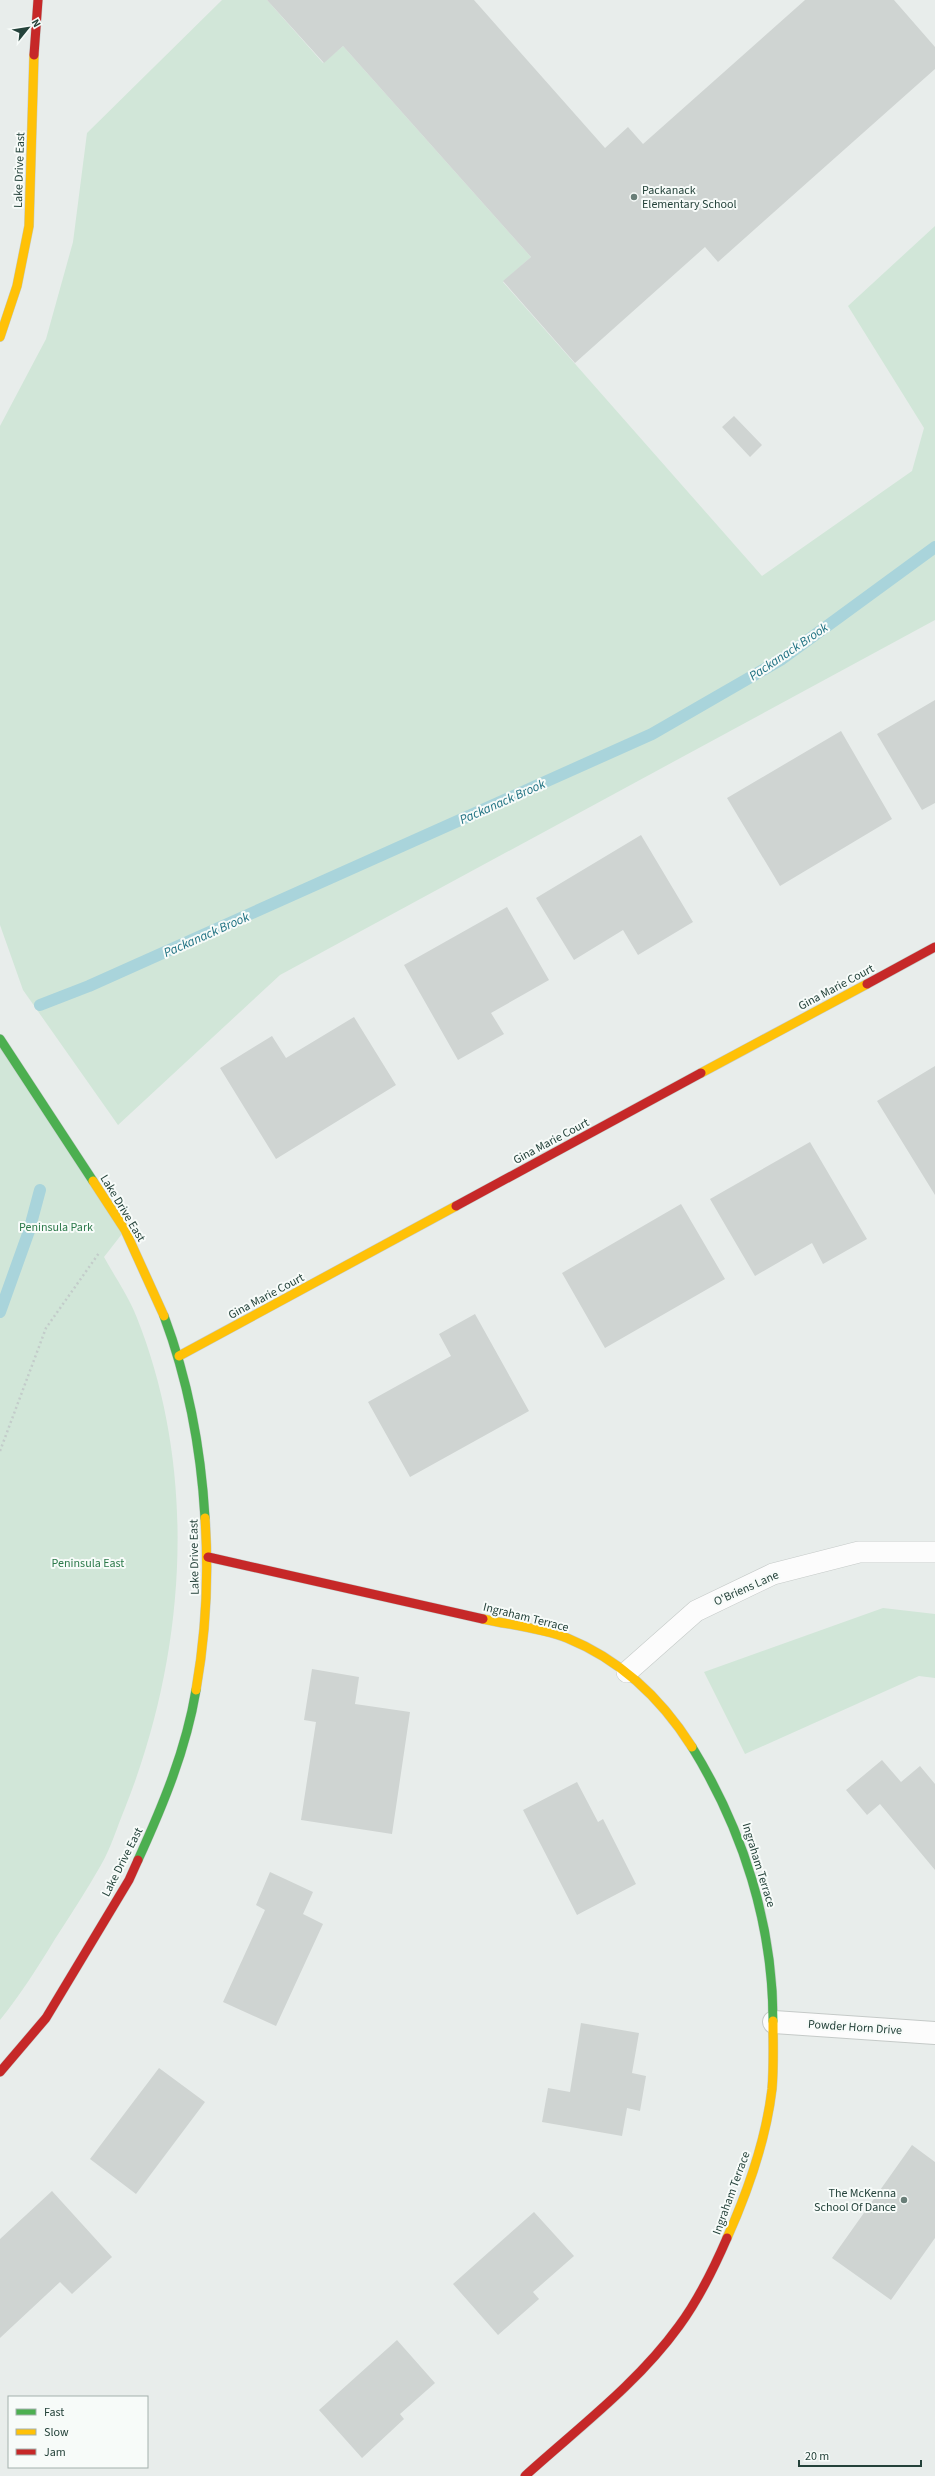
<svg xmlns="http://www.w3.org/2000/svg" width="935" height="2476" font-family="'Source Sans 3',sans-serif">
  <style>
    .green { fill: #d1e6d8 }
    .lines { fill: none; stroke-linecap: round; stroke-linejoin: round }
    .stream { stroke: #a9d4db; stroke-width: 12 }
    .building { fill: #cfd4d2 }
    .lane-casing { stroke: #c5cac8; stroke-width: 22 }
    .street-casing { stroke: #c5cac8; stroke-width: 24 }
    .fast-casing { stroke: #c3cbc8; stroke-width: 10 }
    .slow-casing { stroke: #c3cbc8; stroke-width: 10 }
    .jam-casing { stroke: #c3cbc8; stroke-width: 10 }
    .path { stroke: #c3ccca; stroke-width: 2.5; stroke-dasharray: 2 3; stroke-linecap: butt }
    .lane { stroke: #fcfcfc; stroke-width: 21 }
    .street { stroke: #fcfcfc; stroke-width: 22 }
    .fast { stroke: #4caf50; stroke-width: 9 }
    .slow { stroke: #ffc107; stroke-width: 9 }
    .jam { stroke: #c62828; stroke-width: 9 }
    .poi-dot { fill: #697e78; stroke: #f7fbf9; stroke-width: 1.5 }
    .labels { text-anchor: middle; stroke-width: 4; stroke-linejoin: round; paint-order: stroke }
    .street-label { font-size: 12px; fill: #24423a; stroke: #f7fbf9 }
    .poi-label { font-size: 12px; fill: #24423a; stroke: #f7fbf9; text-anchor: start }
    .park-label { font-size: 12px; fill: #2d7a4b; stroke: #f7fbf9 }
    .water-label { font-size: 13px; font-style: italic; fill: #1c6f80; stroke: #f7fbf9 }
  </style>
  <rect width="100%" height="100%" fill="#e8edeb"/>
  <path class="green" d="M 222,0 L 267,0 L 323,63 L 343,46 L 531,257 L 503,282 L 762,576 L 912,471 L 924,428 L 848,306 L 935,226 L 935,620 L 280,975 L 118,1125 L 23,990 L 0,925 L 0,426 L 46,339 L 73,242 L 87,133 Z
    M 0,1036 L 125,1230 L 104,1257 C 115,1277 129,1297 137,1318 C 199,1474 186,1655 125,1808 C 117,1827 111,1848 101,1865 C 87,1890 71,1914 55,1939 C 38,1967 21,1994 0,2020 Z
    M 883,1608 L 935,1614 L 935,1678 L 919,1676 L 745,1754 L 704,1672 Z"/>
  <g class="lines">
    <path class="stream" d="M 40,1005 L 89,986 L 652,734 L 782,659 L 935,547
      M 0,1312 L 29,1231 L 40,1190"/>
  </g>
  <path class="building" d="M 267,0 L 474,0 L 605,148 L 628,127 L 643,144 L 805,0 L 894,0 L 935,47 L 935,69 L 718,262 L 705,247 L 575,363 L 503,281 L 531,257 L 343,46 L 324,63 Z
    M 734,416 L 762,445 L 750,457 L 722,427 Z
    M 935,700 L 935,803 L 922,810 L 877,734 Z
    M 841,731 L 892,819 L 780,886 L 727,798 Z
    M 641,835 L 693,922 L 638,955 L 623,930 L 574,960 L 536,898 Z
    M 507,907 L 549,980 L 491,1013 L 504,1034 L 458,1060 L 404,965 Z
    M 354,1017 L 396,1085 L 276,1159 L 220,1068 L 272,1036 L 286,1058 Z
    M 935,1066 L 935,1195 L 877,1101 Z
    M 810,1142 L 867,1239 L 823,1264 L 812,1243 L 755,1276 L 710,1199 Z
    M 681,1204 L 725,1279 L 605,1348 L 562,1273 Z
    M 475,1314 L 529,1411 L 410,1477 L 368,1402 L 451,1356 L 439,1334 Z
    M 312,1669 L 359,1677 L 355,1704 L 410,1712 L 392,1834 L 301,1820 L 316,1722 L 304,1720 Z
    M 882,1760 L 901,1782 L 920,1766 L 935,1784 L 935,1870 L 880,1804 L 867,1815 L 846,1790 Z
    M 577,1782 L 598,1822 L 603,1819 L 636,1884 L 577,1915 L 523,1810 Z
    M 270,1872 L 313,1892 L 303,1914 L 323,1924 L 276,2026 L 223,2002 L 265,1910 L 256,1905 Z
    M 581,2023 L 639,2033 L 632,2073 L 646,2076 L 640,2111 L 627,2108 L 622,2136 L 542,2122 L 548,2088 L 570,2092 Z
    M 159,2068 L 205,2102 L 136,2194 L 90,2159 Z
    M 912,2145 L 935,2162 L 935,2238 L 891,2300 L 832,2258 Z
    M 52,2191 L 112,2257 L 72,2294 L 60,2282 L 0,2338 L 0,2239 Z
    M 534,2212 L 574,2256 L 533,2292 L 539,2299 L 498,2335 L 453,2284 Z
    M 397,2340 L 435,2383 L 400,2414 L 404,2419 L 362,2458 L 319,2410 Z"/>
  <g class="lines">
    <defs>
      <path id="lane" d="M 627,1672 L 696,1611 L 773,1574 L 859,1552 L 935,1552"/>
      <path id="street" d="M 774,2022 L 935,2033"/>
      <path id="fast" d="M 0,1039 L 93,1181
        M 164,1316 C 188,1380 201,1449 205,1518
        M 692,1747 C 743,1830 773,1924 773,2021
        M 138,1860 C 163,1805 186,1750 196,1690"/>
      <path id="slow" d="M 0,337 L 17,286 L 29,226 L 34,55
        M 701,1073 L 867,984
        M 93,1181 L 125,1230 L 164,1316
        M 179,1356 L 456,1206
        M 483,1619 C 510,1625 541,1628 567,1638 C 621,1660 661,1698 692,1747
        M 196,1690 C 206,1633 209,1576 205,1518
        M 727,2238 C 748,2191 766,2140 772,2089 C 774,2066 773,2044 773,2021"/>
      <path id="jam" d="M 34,55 L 38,0
        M 867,984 L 935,947
        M 456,1206 L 701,1073
        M 208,1557 L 483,1619
        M 0,2072 L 46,2018 L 129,1880 L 138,1860
        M 525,2476 C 578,2428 637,2384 679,2326 C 699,2299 714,2268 727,2238"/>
    </defs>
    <use href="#lane" class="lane-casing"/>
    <use href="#street" class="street-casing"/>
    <use href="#fast" class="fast-casing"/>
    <use href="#slow" class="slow-casing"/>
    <use href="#jam" class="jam-casing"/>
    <path class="path" d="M 0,1451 L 46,1328 L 99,1253"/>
    <use href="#lane" class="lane"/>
    <use href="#street" class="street"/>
    <use href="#fast" class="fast"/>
    <use href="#slow" class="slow"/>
    <use href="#jam" class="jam"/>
  </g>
  <g class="poi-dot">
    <circle cx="634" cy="197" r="4"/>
    <circle cx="904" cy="2200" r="4"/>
  </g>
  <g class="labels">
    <g class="street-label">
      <text transform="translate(19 170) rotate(-88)" y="4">Lake Drive East</text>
      <text transform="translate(836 987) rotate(-28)" y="4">Gina Marie Court</text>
      <text transform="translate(551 1141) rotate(-28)" y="4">Gina Marie Court</text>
      <text transform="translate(123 1208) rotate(59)" y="4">Lake Drive East</text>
      <text transform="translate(266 1296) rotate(-28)" y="4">Gina Marie Court</text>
      <text transform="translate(194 1557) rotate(-91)" y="4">Lake Drive East</text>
      <text transform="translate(746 1588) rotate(-24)" y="4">O'Briens Lane</text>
      <text transform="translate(526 1617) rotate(14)" y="4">Ingraham Terrace</text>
      <text transform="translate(122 1862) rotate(-63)" y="4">Lake Drive East</text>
      <text transform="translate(759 1865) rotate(73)" y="4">Ingraham Terrace</text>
      <text transform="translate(855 2027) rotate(4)" y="4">Powder Horn Drive</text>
      <text transform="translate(731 2193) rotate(-70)" y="4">Ingraham Terrace</text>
    </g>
    <g class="poi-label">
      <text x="642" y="194">Packanack<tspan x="642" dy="14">Elementary School</tspan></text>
      <text x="896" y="2197" text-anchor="end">The McKenna<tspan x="896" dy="14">School Of Dance</tspan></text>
    </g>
    <g class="park-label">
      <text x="56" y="1231">Peninsula Park</text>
      <text x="88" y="1567">Peninsula East</text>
    </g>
    <g class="water-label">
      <text transform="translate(788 651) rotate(-34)" y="5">Packanack Brook</text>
      <text transform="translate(502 801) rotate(-24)" y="5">Packanack Brook</text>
      <text transform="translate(206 934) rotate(-24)" y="5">Packanack Brook</text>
    </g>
  </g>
  <rect x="8" y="2396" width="140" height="72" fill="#f7fbf9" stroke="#a3b1ad"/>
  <rect x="16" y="2409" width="20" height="6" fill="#4caf50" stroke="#a3b1ad"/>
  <text x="44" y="2416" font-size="12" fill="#24423a">Fast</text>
  <rect x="16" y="2429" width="20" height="6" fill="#ffc107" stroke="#a3b1ad"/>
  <text x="44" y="2436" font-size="12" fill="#24423a">Slow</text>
  <rect x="16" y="2449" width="20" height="6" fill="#c62828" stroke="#a3b1ad"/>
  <text x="44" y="2456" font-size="12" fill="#24423a">Jam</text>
  <g transform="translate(28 28) rotate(60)" stroke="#f7fbf9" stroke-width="3" paint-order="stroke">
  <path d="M0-3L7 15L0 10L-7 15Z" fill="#24423a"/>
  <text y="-6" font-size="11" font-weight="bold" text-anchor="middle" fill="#24423a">N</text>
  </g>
  <path d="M799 2460v6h122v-6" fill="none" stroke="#24423a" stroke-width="2"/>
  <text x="805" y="2460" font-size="12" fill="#24423a" stroke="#f7fbf9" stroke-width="3" paint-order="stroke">20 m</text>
</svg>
